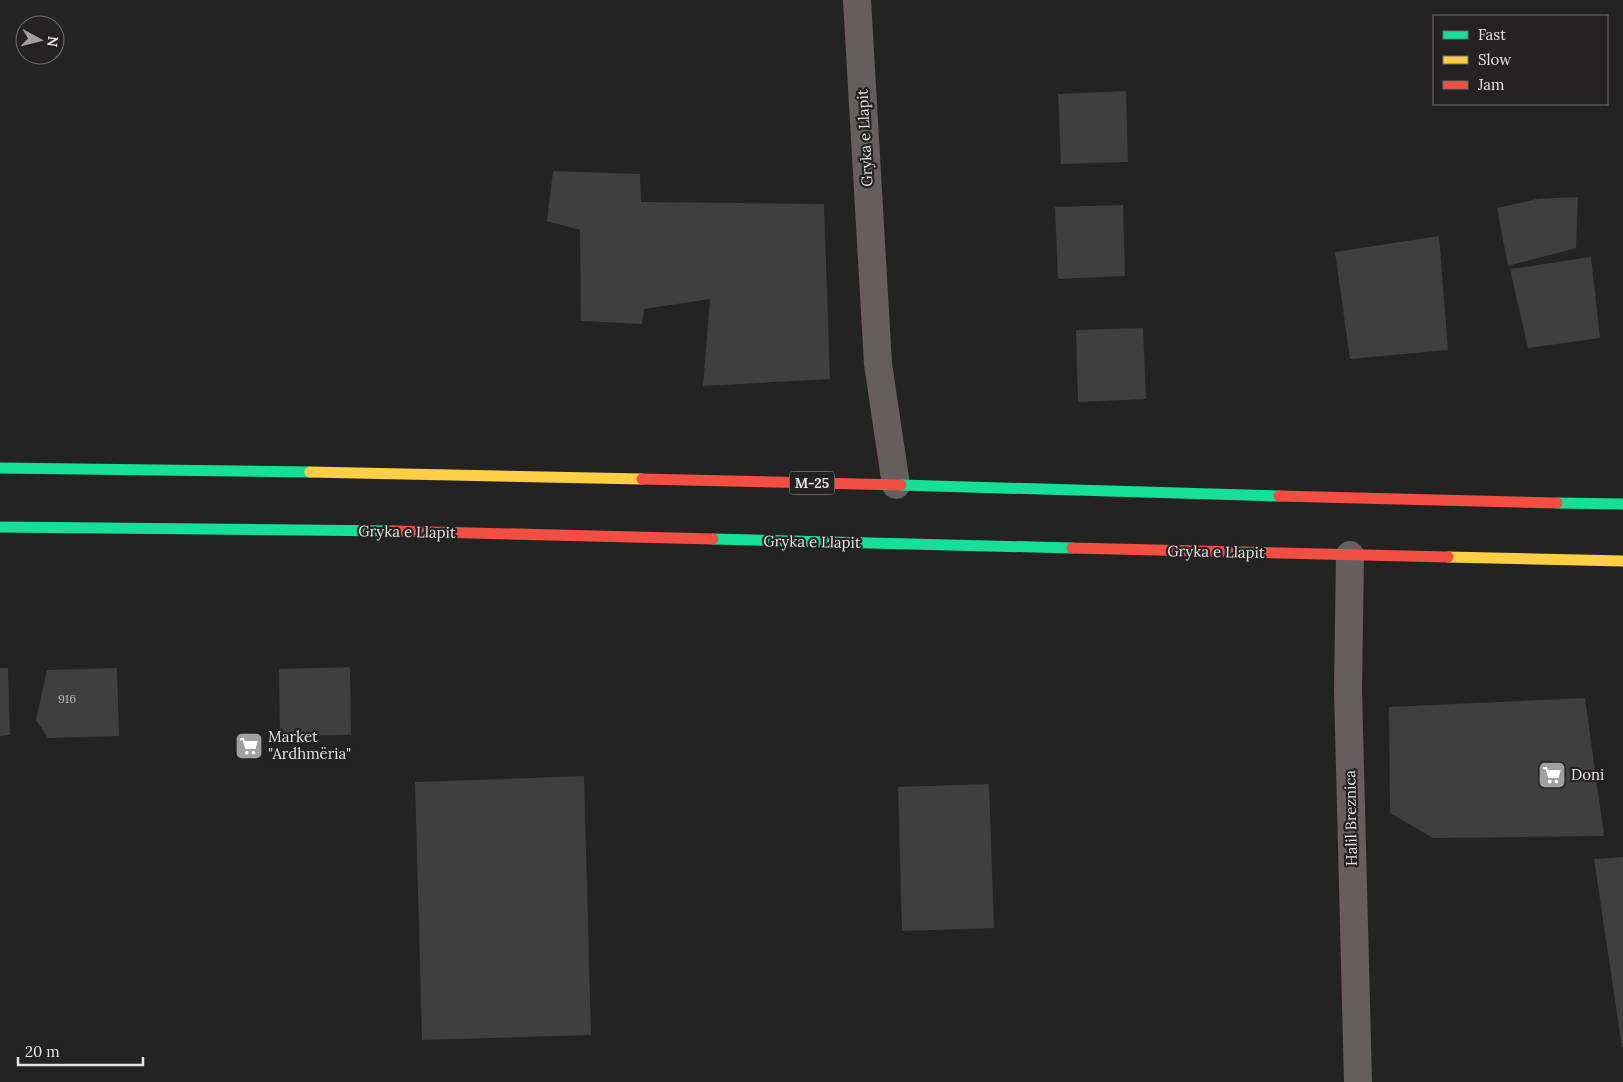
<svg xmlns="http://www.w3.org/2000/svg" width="1623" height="1082" font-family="Lora,serif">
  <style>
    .building { fill: #3f3f3f }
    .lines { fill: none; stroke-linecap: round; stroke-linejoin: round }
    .street { stroke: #645e5e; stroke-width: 28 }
    .fast { stroke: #16e098; stroke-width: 11 }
    .slow { stroke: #ffcf43; stroke-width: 11 }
    .jam { stroke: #f24e42; stroke-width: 11 }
    .labels { text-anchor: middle; stroke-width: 4.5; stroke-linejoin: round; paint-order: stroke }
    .number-label { font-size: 12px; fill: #bcbaba }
    .shield { fill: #242222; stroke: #aba9a9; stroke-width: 1 }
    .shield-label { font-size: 14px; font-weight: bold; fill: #e5e3e3 }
    .street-label { font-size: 15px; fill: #e5e3e3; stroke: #242222 }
    .poi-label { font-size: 15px; fill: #e5e3e3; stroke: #242222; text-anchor: start }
  </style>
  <rect width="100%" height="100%" fill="#232323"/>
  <path class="building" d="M 1126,91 L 1128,162 L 1061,164 L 1058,94 Z
    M 553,171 L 640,174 L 641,202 L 824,204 L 830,379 L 703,386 L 710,299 L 644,309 L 642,324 L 581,321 L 580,230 L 547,221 Z
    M 1578,197 L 1576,248 L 1508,266 L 1497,208 L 1537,199 Z
    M 1123,205 L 1125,276 L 1058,279 L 1055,207 Z
    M 1439,236 L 1448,350 L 1350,359 L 1335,252 Z
    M 1591,257 L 1600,338 L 1528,348 L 1510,269 Z
    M 1143,328 L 1146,399 L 1078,402 L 1076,330 Z
    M 350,667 L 351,735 L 280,736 L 279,669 Z
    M 0,668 L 8,668 L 10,735 L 0,736 Z
    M 117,668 L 119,736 L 48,738 L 36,720 L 47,670 Z
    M 1585,698 L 1604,836 L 1433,838 L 1390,813 L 1389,707 Z
    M 584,776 L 591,1035 L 422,1040 L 415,782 Z
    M 989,784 L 994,928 L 902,931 L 898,787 Z
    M 1623,857 L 1623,1047 L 1622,1047 L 1594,859 Z"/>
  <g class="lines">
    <path class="street" d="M 857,0 L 878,364 L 896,485
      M 1350,555 L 1348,690 L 1358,1082"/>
    <path class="fast" d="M 0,468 L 310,472
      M 901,485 L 1279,496
      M 1557,503 L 1623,504
      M 0,527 L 393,531
      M 713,539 L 1072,548"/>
    <path class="slow" d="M 310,472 L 642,479
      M 1448,557 L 1623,561"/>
    <path class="jam" d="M 642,479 L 901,485
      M 1279,496 L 1557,503
      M 393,531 L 713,539
      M 1072,548 L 1448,557"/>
  </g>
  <defs>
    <symbol id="supermarket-square" viewBox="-11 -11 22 22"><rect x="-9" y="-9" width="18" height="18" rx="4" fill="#a1a0a0" stroke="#242222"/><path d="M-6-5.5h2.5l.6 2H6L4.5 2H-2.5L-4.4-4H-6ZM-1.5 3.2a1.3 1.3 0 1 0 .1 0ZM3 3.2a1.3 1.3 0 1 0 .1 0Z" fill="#fff"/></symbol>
  </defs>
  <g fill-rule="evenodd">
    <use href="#supermarket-square" x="233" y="730" width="32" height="32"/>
    <use href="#supermarket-square" x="1536" y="759" width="32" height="32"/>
  </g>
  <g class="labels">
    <g class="number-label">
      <text x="67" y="703">916</text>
    </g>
    <rect class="shield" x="789.5" y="471.5" width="45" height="23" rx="4"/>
    <g class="shield-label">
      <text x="812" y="488">M-25</text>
    </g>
    <g class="street-label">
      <text transform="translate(865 138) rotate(-93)" y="5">Gryka e Llapit</text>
      <text transform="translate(407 532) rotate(1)" y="5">Gryka e Llapit</text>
      <text transform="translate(812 542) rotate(1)" y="5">Gryka e Llapit</text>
      <text transform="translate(1216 552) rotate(1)" y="5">Gryka e Llapit</text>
      <text transform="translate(1351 818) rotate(-91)" y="5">Halil Breznica</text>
    </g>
    <g class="poi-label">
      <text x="268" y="742">Market<tspan x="268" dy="17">"Ardhmëria"</tspan></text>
      <text x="1571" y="780">Doni</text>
    </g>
  </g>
  <rect x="1433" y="15" width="175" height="90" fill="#242222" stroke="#716f6f"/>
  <rect x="1443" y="31" width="25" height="8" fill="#16e098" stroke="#716f6f"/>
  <text x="1478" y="40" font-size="15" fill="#e5e3e3">Fast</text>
  <rect x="1443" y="56" width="25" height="8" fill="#ffcf43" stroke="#716f6f"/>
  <text x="1478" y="65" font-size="15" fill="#e5e3e3">Slow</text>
  <rect x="1443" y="81" width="25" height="8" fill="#f24e42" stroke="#716f6f"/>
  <text x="1478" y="90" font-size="15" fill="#e5e3e3">Jam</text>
  <g transform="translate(40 40) rotate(97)"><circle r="24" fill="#242222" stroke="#716f6f"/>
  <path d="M0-4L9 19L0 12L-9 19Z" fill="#a1a0a0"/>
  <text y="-8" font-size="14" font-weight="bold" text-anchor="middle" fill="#e5e3e3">N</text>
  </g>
  <path d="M18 1057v8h125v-8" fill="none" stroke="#e5e3e3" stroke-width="2.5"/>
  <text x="25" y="1057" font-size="15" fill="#e5e3e3" stroke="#242222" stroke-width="4" paint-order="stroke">20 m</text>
</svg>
